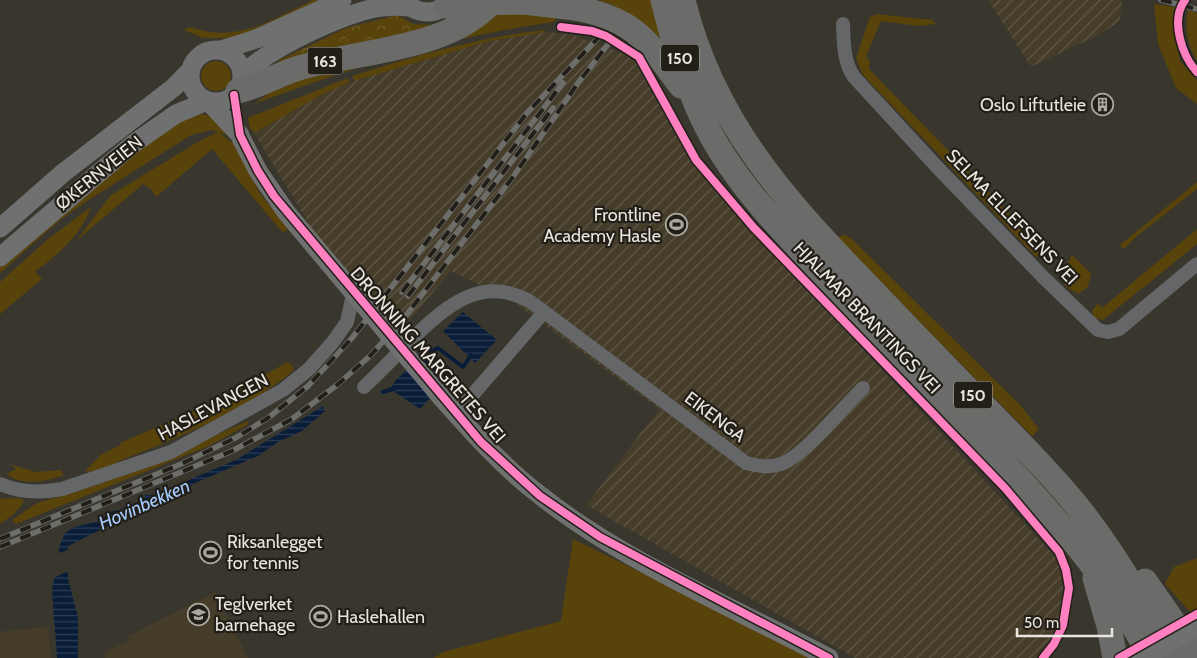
<svg xmlns="http://www.w3.org/2000/svg" width="1197" height="658" font-family="Cabin,sans-serif">
  <style>
    .built { fill: #453c29 }
    .industrial { fill: url(#industrial-furrows) }
    .green { fill: #58430b }
    .forest { fill: url(#forest-crowns) }
    .water { fill: url(#water-rules) }
    .pier { fill: #39362e }
    .lines { fill: none; stroke-linecap: round; stroke-linejoin: round }
    .stream { stroke: #091d39; stroke-width: 4 }
    .street { stroke: #656667; stroke-width: 14 }
    .secondary { stroke: #6f7171; stroke-width: 19 }
    .highway { stroke: #6b6c6a; stroke-width: 25 }
    .rail-casing { stroke: #6d6d6a; stroke-width: 5.5 }
    .rail { stroke: #221f18; stroke-width: 4; stroke-dasharray: 11; stroke-linecap: butt }
    .secondary-bridge { stroke: #6f7171; stroke-width: 19 }
    .highway-bridge { stroke: #6b6c6a; stroke-width: 25 }
    .cycleway-casing { stroke: #221f18; stroke-width: 11 }
    .cycleway { stroke: #ff80c0; stroke-width: 8 }
    .labels { text-anchor: middle; stroke-width: 4.5; stroke-linejoin: round; paint-order: stroke }
    .shield { fill: #221f18; stroke: #aeaaa2; stroke-width: 1 }
    .shield-label { font-size: 16px; font-weight: bold; fill: #eae6dd }
    .poi-label { font-size: 18px; fill: #eae6dd; stroke: #221f18; text-anchor: start }
    .street-label { font-size: 18px; fill: #eae6dd; stroke: #221f18 }
    .water-label { font-size: 19px; font-style: italic; fill: #a5cbff; stroke: #221f18 }
  </style>
  <defs>
    <pattern id="industrial-furrows" width="10" height="10" patternUnits="userSpaceOnUse" patternTransform="scale(1.25)"><rect width="10" height="10" fill="#453c29"/><path d="M-1 1l2-2M0 10L10 0M9 11l2-2" fill="none" stroke="#605848"/></pattern>
    <pattern id="forest-crowns" width="20" height="18" patternUnits="userSpaceOnUse" patternTransform="scale(1.25)"><rect width="20" height="18" fill="#58430b"/><path d="M2 6a3 3 0 1 1 6 0M12 15a3 3 0 1 1 6 0" fill="none" stroke="#705e2e"/></pattern>
    <pattern id="water-rules" width="6" height="5" patternUnits="userSpaceOnUse" patternTransform="scale(1.25)"><rect width="6" height="5" fill="#091d39"/><path d="M0 2.5h6" fill="none" stroke="#2d3e55"/></pattern>
  </defs>
  <rect width="100%" height="100%" fill="#39362e"/>
  <path class="built" d="M 215,592 L 248,658 L 105,658 L 105,652 L 129,640 L 128,636 Z
    M 48,627 L 51,658 L 0,658 L 0,633 L 4,631 Z"/>
  <path class="industrial" d="M 988,0 L 1122,0 L 1120,21 L 1099,35 L 1031,67 Z
    M 545,32 L 570,34 L 628,55 L 642,67 L 694,162 L 791,271 L 1058,560 L 1064,582 L 1059,625 L 1039,658 L 855,658 L 586,505 L 659,409 L 515,303 L 451,271 L 400,331 L 317,237 L 254,133 L 323,94 L 350,82 L 488,41 Z"/>
  <path class="green" d="M 313,0 L 324,0 L 235,38 L 203,38 L 184,30 L 190,27 C 239,44 270,20 313,0 Z
    M 601,0 L 654,0 L 674,68 L 642,28 L 637,18 L 611,4 L 599,2 Z
    M 1154,4 L 1175,7 L 1176,41 L 1180,61 L 1197,80 L 1197,104 L 1176,88 L 1158,44 Z
    M 495,8 L 558,17 L 554,22 C 450,36 352,68 254,104 L 280,85 Z
    M 1188,10 L 1197,13 L 1197,61 C 1188,46 1184,28 1188,10 Z
    M 877,14 L 932,20 L 936,24 L 919,26 L 881,21 L 866,56 L 870,61 L 869,69 L 1043,248 L 1040,250 L 1045,256 L 1036,257 L 862,74 L 856,58 L 870,17 Z
    M 545,30 L 545,32 L 489,41 L 354,81 L 352,76 C 415,56 479,37 545,30 Z
    M201 76a15 15 0 1 1 30 0a15 15 0 1 1-30 0Z
    M 348,78 L 350,82 L 323,94 L 254,133 L 252,129 L 250,130 L 248,118 Z
    M 201,114 L 215,117 L 230,136 L 211,130 L 191,135 L 87,201 L 60,220 L 0,273 L 0,267 L 58,214 L 170,126 Z
    M 218,132 L 233,143 L 259,192 L 288,229 L 283,233 L 212,149 L 156,197 L 151,189 L 143,184 L 76,241 L 111,195 L 196,143 Z
    M 1197,182 L 1197,189 L 1137,236 L 1124,249 L 1120,245 Z
    M 91,207 C 81,236 58,254 35,272 L 42,279 L 0,314 L 0,282 L 47,240 Z
    M 1197,229 L 1197,244 L 1103,320 L 1094,318 L 1092,311 L 1098,303 L 1102,308 Z
    M 845,235 L 852,239 L 1021,406 L 1039,429 L 1032,436 L 836,237 Z
    M 1072,255 L 1091,273 L 1088,287 L 1078,294 L 1065,286 L 1061,275 Z
    M 288,362 L 294,368 L 292,372 C 242,412 183,436 124,459 C 114,463 95,474 85,471 L 102,454 L 121,445 L 120,443 L 213,403 Z
    M 247,421 L 249,424 L 209,446 L 16,524 L 12,520 L 37,503 L 79,491 L 149,466 Z
    M 10,464 L 35,472 L 61,470 L 64,475 C 48,481 21,487 7,474 L 16,469 Z
    M 12,498 L 23,499 L 23,503 L 14,514 L 0,524 L 0,499 Z
    M 573,539 L 732,617 L 809,658 L 434,658 L 443,652 L 561,621 Z
    M 1197,558 L 1197,610 L 1191,613 L 1165,584 L 1174,567 Z"/>
  <path class="forest" d="M 397,15 L 413,24 L 437,25 L 291,61 L 277,61 L 346,28 Z"/>
  <path class="water" d="M 463,312 L 497,340 L 475,363 L 443,331 Z
    M 425,353 L 456,380 L 431,397 L 420,409 L 390,389 L 396,380 Z
    M 323,406 L 325,411 L 302,431 L 278,442 L 258,456 L 195,483 L 186,490 L 161,498 L 154,506 L 140,510 L 68,546 L 68,579 L 78,617 L 78,658 L 57,658 L 52,591 L 60,545 L 65,533 L 74,527 L 99,521 L 111,512 L 136,504 L 146,495 L 153,495 L 236,460 Z"/>
  <path class="pier" d="M 69,549 L 68,571 L 54,578 L 55,555 Z"/>
  <g class="lines">
    <path class="stream" d="M 447,376 L 452,372 L 429,353 L 438,348 L 463,367 L 471,355
      M 383,392 L 393,389"/>
    <path class="street" d="M 843,24 C 844,43 843,61 854,77 L 937,167 L 1043,277 L 1098,330 L 1108,332 L 1119,329 L 1197,264
      M 364,387 C 382,370 399,352 416,335 C 450,303 484,275 531,302 L 746,463 C 757,466 770,468 781,464 C 803,457 844,406 863,388
      M 456,414 L 544,312
      M 0,484 C 20,493 41,493 62,489 L 171,452 L 283,390 L 309,369 L 333,342 L 347,322 L 356,281"/>
    <path class="secondary" d="M 403,0 C 417,16 438,16 451,0
      M190 76a26 26 0 1 1 52 0a26 26 0 1 1-52 0Z
      M 221,50 L 256,39 L 342,0
      M 242,76 C 266,49 339,16 375,8 C 386,6 398,6 409,7
      M 209,102 L 240,135
      M 0,228 L 63,173 L 173,88 L 189,72
      M 0,257 L 133,144 L 176,114 L 207,101
      M 441,397 C 472,432 504,468 541,496 C 624,562 735,608 829,658"/>
    <path class="highway" d="M 663,0 C 672,37 685,80 701,115 C 731,181 787,236 837,288 C 890,344 945,399 998,456 C 1056,518 1113,582 1151,658
      M 683,0 C 712,120 784,200 868,286 C 905,325 943,364 981,403 C 1013,436 1048,470 1077,506 C 1113,551 1146,607 1171,658
      M 446,6 L 464,3
      M 575,8 C 635,19 647,41 681,86
      M 238,91 C 260,86 280,73 302,67 C 361,51 452,49 493,0
      M 1095,578 L 1109,626 L 1115,658
      M 1145,581 L 1197,656"/>
    <defs>
      <path id="rail" d="M 1161,0 L 1197,9
        M 402,292 L 563,83
        M 408,296 L 553,108
        M 0,539 L 181,464 L 237,437 L 268,418 L 308,386 L 352,338 L 527,113 L 598,38
        M 0,547 L 232,451 L 292,419 L 337,385 L 371,355 L 404,318 L 513,177 L 578,83 L 609,43"/>
    </defs>
    <use href="#rail" class="rail-casing"/>
    <use href="#rail" class="rail"/>
    <path class="secondary-bridge" d="M 241,138 L 258,171 L 286,212 L 441,397
      M 1141,658 L 1197,627"/>
    <path class="highway-bridge" d="M 464,3 L 524,2 L 575,8"/>
    <defs>
      <path id="cycleway" d="M 1185,0 C 1170,20 1182,56 1197,72
        M 561,27 L 592,31 L 606,36 L 639,57 L 696,160 L 754,228 L 1005,488 L 1059,552 L 1066,570 L 1069,588 L 1066,606 L 1063,625 L 1054,644 L 1043,658
        M 234,95 L 240,135 L 258,171 L 274,196 L 481,442 L 540,496 L 600,537 L 829,658
        M 1119,658 L 1197,614"/>
    </defs>
    <use href="#cycleway" class="cycleway-casing"/>
    <use href="#cycleway" class="cycleway"/>
  </g>
  <defs>
    <symbol id="building-ring" viewBox="-11 -11 22 22"><circle r="9.5" fill="#221f18" stroke="#aca8a0" stroke-width="1.5"/><path d="M-4-6H4V6H1V3H-1V6H-4ZM-2.5-4.3h1.7v1.8h-1.7ZM.8-4.3h1.7v1.8H.8ZM-2.5-1h1.7V.8h-1.7ZM.8-1h1.7V.8H.8Z" fill="#aca8a0"/></symbol>
    <symbol id="stadium-ring" viewBox="-11 -11 22 22"><circle r="9.5" fill="#221f18" stroke="#aca8a0" stroke-width="1.5"/><path d="M0-5a6.5 5 0 1 0 0 10a6.5 5 0 1 0 0-10ZM-3.5-1.8h7v3.6h-7Z" fill="#aca8a0"/></symbol>
    <symbol id="school-ring" viewBox="-11 -11 22 22"><circle r="9.5" fill="#221f18" stroke="#aca8a0" stroke-width="1.5"/><path d="M0-5L7-2L0 1L-7-2ZM-4 1L0 2.5L4 1V4Q0 6-4 4Z" fill="#aca8a0"/></symbol>
  </defs>
  <g fill-rule="evenodd">
    <use href="#building-ring" x="1090" y="92" width="25" height="25"/>
    <use href="#stadium-ring" x="664" y="212" width="25" height="25"/>
    <use href="#stadium-ring" x="198" y="540" width="25" height="25"/>
    <use href="#school-ring" x="186" y="602" width="25" height="25"/>
    <use href="#stadium-ring" x="308" y="604" width="25" height="25"/>
  </g>
  <g class="labels">
    <g class="shield">
      <rect x="661" y="44.5" width="38" height="27" rx="4"/>
      <rect x="307.5" y="47.5" width="35" height="27" rx="4"/>
      <rect x="954" y="381.5" width="38" height="27" rx="4"/>
    </g>
    <g class="shield-label">
      <text x="680" y="64">150</text>
      <text x="325" y="67">163</text>
      <text x="973" y="401">150</text>
    </g>
    <g class="poi-label">
      <text x="1086" y="111" text-anchor="end">Oslo Liftutleie</text>
      <text x="661" y="221" text-anchor="end">Frontline<tspan x="661" dy="21">Academy Hasle</tspan></text>
      <text x="227" y="548">Riksanlegget<tspan x="227" dy="21">for tennis</tspan></text>
      <text x="215" y="610">Teglverket<tspan x="215" dy="21">barnehage</tspan></text>
      <text x="337" y="623">Haslehallen</text>
    </g>
    <g class="street-label">
      <text transform="translate(99 173) rotate(-39)" y="6">ØKERNVEIEN</text>
      <text transform="translate(1012 217) rotate(46)" y="6">SELMA ELLEFSENS VEI</text>
      <text transform="translate(867 318) rotate(46)" y="6">HJALMAR BRANTINGS VEI</text>
      <text transform="translate(428 355) rotate(49)" y="6">DRONNING MARGRETES VEI</text>
      <text transform="translate(213 407) rotate(-28)" y="6">HASLEVANGEN</text>
      <text transform="translate(715 417) rotate(37)" y="6">EIKENGA</text>
    </g>
    <g class="water-label">
      <text transform="translate(144 504) rotate(-24)" y="7">Hovinbekken</text>
    </g>
  </g>
  <path d="M1017 628v8h95v-8" fill="none" stroke="#eae6dd" stroke-width="2.5"/>
  <text x="1024" y="628" font-size="15" fill="#eae6dd" stroke="#221f18" stroke-width="4" paint-order="stroke">50 m</text>
</svg>
